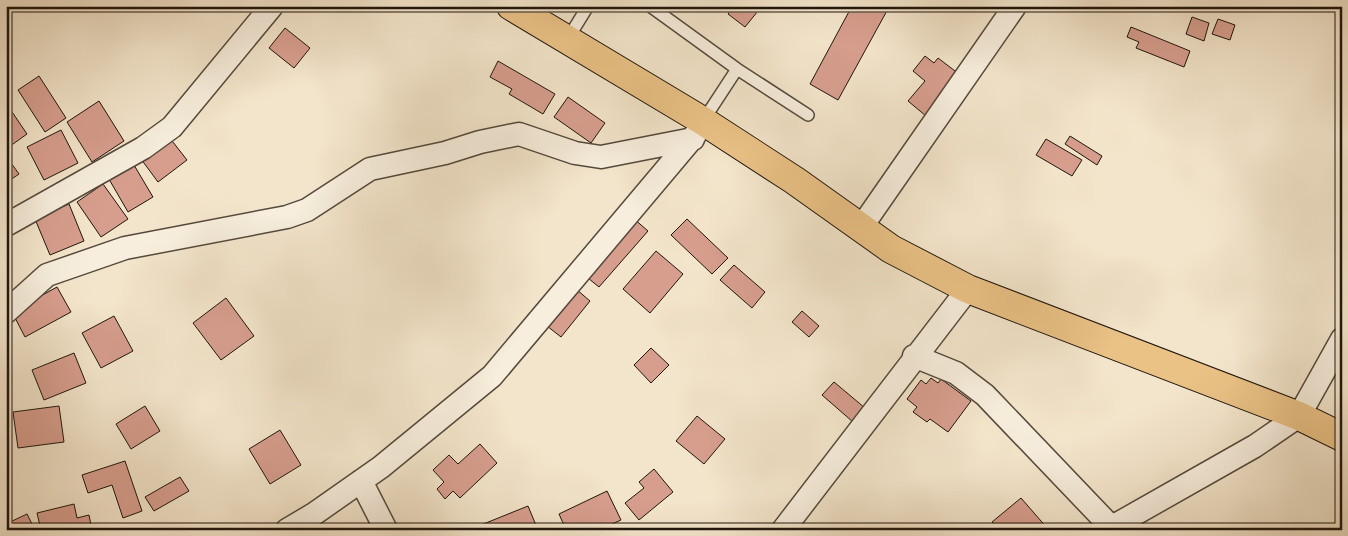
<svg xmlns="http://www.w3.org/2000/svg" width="1348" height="536" font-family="'IM FELL Great Primer',serif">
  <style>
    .building { fill: #d79e8e; stroke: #1f150d }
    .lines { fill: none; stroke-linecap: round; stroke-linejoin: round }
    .lane-casing { stroke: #54493c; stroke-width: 14 }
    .street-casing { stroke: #54493c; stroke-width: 25 }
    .primary-casing { stroke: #1f150d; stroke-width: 30 }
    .lane { stroke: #f7eedd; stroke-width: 11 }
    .street { stroke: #f7eedd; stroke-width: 22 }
    .primary { stroke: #eac286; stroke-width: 28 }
  </style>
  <rect width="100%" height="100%" fill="#f3e5cb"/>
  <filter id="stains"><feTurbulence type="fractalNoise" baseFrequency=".004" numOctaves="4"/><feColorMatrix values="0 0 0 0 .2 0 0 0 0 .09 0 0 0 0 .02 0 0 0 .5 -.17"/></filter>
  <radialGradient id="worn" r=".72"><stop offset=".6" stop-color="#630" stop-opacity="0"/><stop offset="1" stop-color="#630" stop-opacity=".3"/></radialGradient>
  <path class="building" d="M 734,6 L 762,6 L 745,27 L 728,14 Z
    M 852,6 L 889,7 L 838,100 L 810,84 Z
    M 1192,17 L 1209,23 L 1204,41 L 1186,34 Z
    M 1218,19 L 1235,25 L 1230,40 L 1212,34 Z
    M 1131,27 L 1190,51 L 1184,67 L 1136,48 L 1139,42 L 1127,37 Z
    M 285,28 L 310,48 L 294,68 L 269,48 Z
    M 925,56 L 934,63 L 938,58 L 959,74 L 926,116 L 908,101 L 925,81 L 913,71 Z
    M 498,61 L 555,94 L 543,114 L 509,94 L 512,89 L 490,77 Z
    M 39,76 L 66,118 L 45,132 L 18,90 Z
    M 568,97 L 605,123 L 591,143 L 554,117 Z
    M 99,101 L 124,141 L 92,162 L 67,122 Z
    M 6,103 L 27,134 L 6,149 Z
    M 61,130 L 78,163 L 44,180 L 27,147 Z
    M 1070,136 L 1102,156 L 1097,165 L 1065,144 Z
    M 169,137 L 187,160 L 158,182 L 141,159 Z
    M 1046,139 L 1082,160 L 1072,176 L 1036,155 Z
    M 6,156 L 19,174 L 6,183 Z
    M 131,160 L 153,197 L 128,212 L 106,174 Z
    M 103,184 L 128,219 L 101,237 L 77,202 Z
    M 69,204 L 84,241 L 50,255 L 35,219 Z
    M 633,218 L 648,231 L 599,287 L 583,274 Z
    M 687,219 L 728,258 L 712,274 L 671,235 Z
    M 656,251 L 683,274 L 650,313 L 623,289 Z
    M 734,265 L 765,292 L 752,308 L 720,280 Z
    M 57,287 L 71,312 L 25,337 L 12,312 Z
    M 576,289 L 590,301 L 561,337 L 547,326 Z
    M 226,298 L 254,336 L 221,360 L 193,323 Z
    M 802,311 L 819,326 L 809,337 L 792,322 Z
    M 114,316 L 133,351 L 101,368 L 82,333 Z
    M 651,348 L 669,365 L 651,383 L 634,365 Z
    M 74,353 L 86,383 L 44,400 L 32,370 Z
    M 931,378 L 938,383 L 941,379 L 971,401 L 948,432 L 930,419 L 927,422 L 913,412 L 917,407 L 907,399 L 921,380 L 926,384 Z
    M 834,382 L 865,408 L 853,422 L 822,395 Z
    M 59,406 L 64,442 L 18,448 L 13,412 Z
    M 145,406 L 160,431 L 131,449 L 116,424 Z
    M 697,416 L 725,439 L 704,464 L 676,441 Z
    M 280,430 L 301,465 L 270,484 L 249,449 Z
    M 480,444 L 497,463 L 460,498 L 453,491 L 445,499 L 437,489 L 444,482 L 433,470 L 449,455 L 458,464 Z
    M 125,461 L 142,511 L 123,518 L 112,485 L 88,493 L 82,475 Z
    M 654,469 L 673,492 L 639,520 L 625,503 L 644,488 L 639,482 Z
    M 180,477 L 189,491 L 154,511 L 145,497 Z
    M 607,491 L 621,520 L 599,530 L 566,530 L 559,514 Z
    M 1021,498 L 1048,529 L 1047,530 L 999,530 L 992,522 Z
    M 74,504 L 77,518 L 89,515 L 92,530 L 41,530 L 37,513 Z
    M 528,506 L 538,530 L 477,530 L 476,527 Z
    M 27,514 L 35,530 L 6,530 L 6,524 Z"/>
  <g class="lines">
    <defs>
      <path id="lane" d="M 650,6 L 737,69 L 808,115
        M 567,40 L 588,6
        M 703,121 L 737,69"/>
      <path id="street" d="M 6,225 L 143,148 L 172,127 L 272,6
        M 860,229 L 1015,6
        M 6,312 L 47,275 L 125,248 L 287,217 L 307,210 L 370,169 L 445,153 L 480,142 L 519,134 L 575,153 L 601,157 L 693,139
        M 914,356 L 956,373 L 985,395 L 1114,530
        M 361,481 L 386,530
        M 1112,527 L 1255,446 L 1299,416 L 1342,339
        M 287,530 L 314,514 L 381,467 L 492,376 L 695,135
        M 783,530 L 968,289"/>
      <path id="primary" d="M 511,6 L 703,121 L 794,180 L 891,249 L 968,289 L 1299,416 L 1342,437"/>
    </defs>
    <use href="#lane" class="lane-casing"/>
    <use href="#street" class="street-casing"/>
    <use href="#primary" class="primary-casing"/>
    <use href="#lane" class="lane"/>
    <use href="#street" class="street"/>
    <use href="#primary" class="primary"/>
  </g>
  <rect width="1348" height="536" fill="none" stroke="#f3e5cb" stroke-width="25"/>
  <rect x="8" y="8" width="1333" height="521" fill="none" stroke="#1f150d" stroke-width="2.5"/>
  <rect x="12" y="12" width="1323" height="511" fill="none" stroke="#1f150d"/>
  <rect width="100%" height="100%" filter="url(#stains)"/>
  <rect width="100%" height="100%" fill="url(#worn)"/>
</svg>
